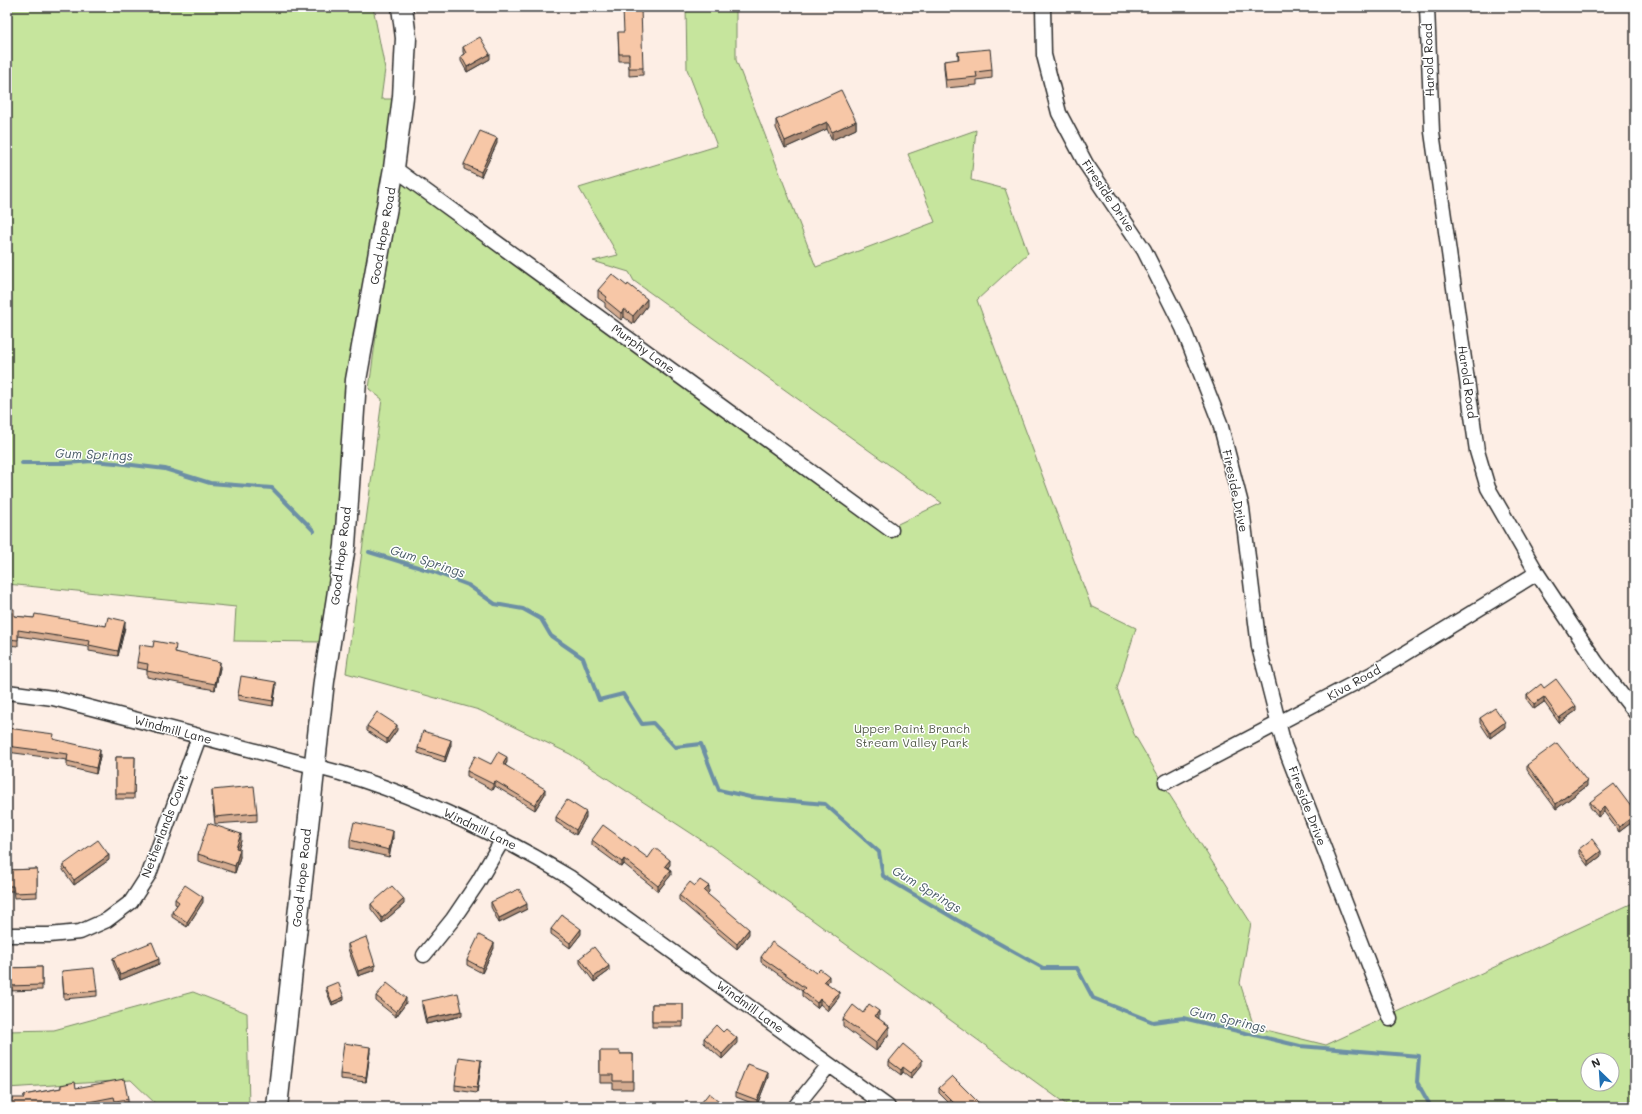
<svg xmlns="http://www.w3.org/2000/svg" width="1642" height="1114" font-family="Mali,sans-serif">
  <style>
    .green { fill: #c6e59d; stroke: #788864; fill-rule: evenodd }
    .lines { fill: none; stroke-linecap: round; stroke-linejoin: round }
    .stream { stroke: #6c8fa5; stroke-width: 4 }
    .street-casing { stroke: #2b2b2b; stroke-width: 17 }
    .secondary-casing { stroke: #2b2b2b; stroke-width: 23 }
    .street { stroke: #fff; stroke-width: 14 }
    .secondary { stroke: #fff; stroke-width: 20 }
    .wall { fill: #d4ab90; stroke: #2b2b2b }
    .shaded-wall { fill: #ad8b75; stroke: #2b2b2b }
    .building { fill: #f7c7a7; stroke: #2b2b2b }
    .labels { text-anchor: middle; stroke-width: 3; stroke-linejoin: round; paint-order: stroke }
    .street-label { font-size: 12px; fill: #2b2b2b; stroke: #fff }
    .park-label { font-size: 12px; fill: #525a48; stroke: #fff }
    .water-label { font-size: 13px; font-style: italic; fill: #4b5d68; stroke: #fff }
  </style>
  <rect width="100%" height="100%" fill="#fdeee5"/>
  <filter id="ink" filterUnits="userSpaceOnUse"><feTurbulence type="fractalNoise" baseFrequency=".025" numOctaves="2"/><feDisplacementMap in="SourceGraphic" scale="8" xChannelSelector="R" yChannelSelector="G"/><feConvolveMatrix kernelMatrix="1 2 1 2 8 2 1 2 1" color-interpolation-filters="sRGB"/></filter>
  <g filter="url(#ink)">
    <path class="green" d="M 7,7 L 373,7 L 385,69 L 381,99 L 397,99 L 324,642 L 234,641 L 236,607 L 7,584 Z
      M 686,7 L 736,7 L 736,60 L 816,267 L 935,222 L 908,154 L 976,130 L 971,180 L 1005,189 L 1028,253 L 977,300 L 1091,606 L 1136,628 L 1117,689 L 1134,734 L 1169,794 L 1251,923 L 1240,983 L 1254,1027 L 1326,1045 L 1635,902 L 1635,1107 L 1070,1107 L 712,847 L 570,754 L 479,710 L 346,673 L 382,399 L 369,389 L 370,381 L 397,178 L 881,532 L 942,503 L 634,281 L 629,272 L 593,261 L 618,255 L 579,188 L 717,146 L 687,69 ZM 1588,1060 L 1612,1060 L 1612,1084 L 1588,1084 Z
      M 193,992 L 247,1013 L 249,1107 L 159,1107 L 131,1080 L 7,1088 L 7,1031 L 54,1030 Z"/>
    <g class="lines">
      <path class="stream" d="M 22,463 L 67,463 L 92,461 L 116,463 L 165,469 L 210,483 L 272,488 L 314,531
        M 369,552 L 434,572 L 468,585 L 495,604 L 523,609 L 541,619 L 551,636 L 583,658 L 599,700 L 623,694 L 642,724 L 653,723 L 675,747 L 701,744 L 719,790 L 750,797 L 825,804 L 879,852 L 883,876 L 957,920 L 1043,968 L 1077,968 L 1093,998 L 1153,1022 L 1183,1018 L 1300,1046 L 1419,1056 L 1417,1082 L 1431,1107"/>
      <defs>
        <path id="street" d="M 1043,7 L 1044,55 L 1059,113 L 1086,164 L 1144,250 L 1183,328 L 1220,423 L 1242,508 L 1259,647 L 1284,745 L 1390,1019
          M 1427,7 L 1432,132 L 1477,451 L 1488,488 L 1537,573 L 1596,662 L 1635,712
          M 394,168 L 891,530
          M 7,692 L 53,698 L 340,773 C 421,797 496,833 569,877 L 888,1107
          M 1166,782 L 1372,674 L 1537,573
          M 7,935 L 49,935 L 80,932 L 107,920 L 131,902 L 149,874 L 199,737
          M 424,955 L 453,919 L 478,882 L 503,839
          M 795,1107 L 829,1065"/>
        <path id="secondary" d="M 277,1107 L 324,681 L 345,546 L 356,380 L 394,168 L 403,97 L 406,38 L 402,7"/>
      </defs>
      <use href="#street" class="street-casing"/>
      <use href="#secondary" class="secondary-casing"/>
      <use href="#street" class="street"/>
      <use href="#secondary" class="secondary"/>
    </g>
    <path class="wall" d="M 618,32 L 643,68 L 643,75 L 629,76 L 629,61 L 619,61 Z
      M 463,47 L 490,59 L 467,72 L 461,61 L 461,56 L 464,54 L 463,52 Z
      M 958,52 L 992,70 L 992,78 L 977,80 L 977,85 L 946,88 L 944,68 L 944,61 L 958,60 Z
      M 776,120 L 856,121 L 856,129 L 832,140 L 827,129 L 785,148 L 776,128 Z
      M 497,143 L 481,177 L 464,169 L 464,164 Z
      M 598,290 L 647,306 L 633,324 L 624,317 L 621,320 L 605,307 L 605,303 L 598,298 Z
      M 7,608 L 14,616 L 106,626 L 125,627 L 118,656 L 89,651 L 89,647 L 18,636 L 18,646 L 7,645 Z
      M 176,652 L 220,668 L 215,690 L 147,677 L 147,670 L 137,668 L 137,662 Z
      M 276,687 L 273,706 L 238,700 L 238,695 Z
      M 1544,688 L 1576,711 L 1559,723 L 1544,702 L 1534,709 L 1527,700 L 1527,695 Z
      M 1480,718 L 1505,727 L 1490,738 L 1480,723 Z
      M 367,726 L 397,730 L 387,744 L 367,731 Z
      M 7,728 L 54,740 L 100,756 L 96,774 L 67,767 L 67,760 L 7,752 Z
      M 451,745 L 445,762 L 418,753 L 418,748 Z
      M 116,757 L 135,757 L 134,799 L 116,799 Z
      M 507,762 L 505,765 L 545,794 L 535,810 L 495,786 L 493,790 L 467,776 L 467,771 L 491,764 Z
      M 1527,765 L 1587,786 L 1556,809 L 1527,770 Z
      M 212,790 L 257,813 L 257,821 L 215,824 L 212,797 Z
      M 1590,802 L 1635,812 L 1635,820 L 1619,832 L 1604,812 L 1598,817 L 1590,807 Z
      M 556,817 L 586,817 L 576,835 L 556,822 Z
      M 393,838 L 389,857 L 350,848 L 350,840 Z
      M 592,840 L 670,865 L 668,867 L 671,875 L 658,891 L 624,864 L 622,867 L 592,845 Z
      M 241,841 L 238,849 L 240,857 L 235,873 L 198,861 L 198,854 Z
      M 1579,849 L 1601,856 L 1588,866 L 1579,854 Z
      M 109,860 L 74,885 L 63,870 L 63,865 Z
      M 37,869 L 37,897 L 14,898 L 13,891 L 7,891 L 7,870 Z
      M 695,886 L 709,892 L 707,894 L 749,934 L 737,949 L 679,900 L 679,895 Z
      M 175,899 L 203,902 L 187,927 L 172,917 L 172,912 L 177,905 L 175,904 Z
      M 491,902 L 527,909 L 499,923 L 491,907 Z
      M 371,904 L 404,904 L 382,923 L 371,909 Z
      M 551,929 L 581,934 L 570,948 L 551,934 Z
      M 348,944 L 375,970 L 358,976 L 348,949 Z
      M 494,948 L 482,973 L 467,965 L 467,960 Z
      M 761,957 L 816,973 L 829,981 L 827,983 L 839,997 L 828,1011 L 820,1004 L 817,1008 L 802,996 L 802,991 L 761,962 Z
      M 113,958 L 159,964 L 120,980 L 113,963 Z
      M 580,958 L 609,971 L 594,982 L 580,963 Z
      M 42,967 L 42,990 L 7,991 L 7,968 Z
      M 62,971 L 97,991 L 97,996 L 64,999 Z
      M 326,987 L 344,1000 L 332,1005 L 326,990 Z
      M 376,996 L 406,1003 L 396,1017 L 376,1001 Z
      M 422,1001 L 462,1016 L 426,1024 L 422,1006 Z
      M 652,1004 L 683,1004 L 683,1027 L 652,1027 Z
      M 863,1013 L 879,1019 L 889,1034 L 876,1051 L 843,1026 L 843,1019 Z
      M 704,1038 L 737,1043 L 722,1059 L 704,1043 Z
      M 600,1051 L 620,1054 L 633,1054 L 633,1089 L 613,1089 L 613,1083 L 600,1083 Z
      M 370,1052 L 366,1082 L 340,1079 L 340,1074 Z
      M 889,1061 L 922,1065 L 911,1078 L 903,1072 L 901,1075 L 889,1066 Z
      M 481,1065 L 477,1093 L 455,1090 L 455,1085 Z
      M 768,1077 L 757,1105 L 736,1097 L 736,1092 Z
      M 61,1085 L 128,1099 L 128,1106 L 124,1107 L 115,1107 L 114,1104 L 101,1107 L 7,1107 L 24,1098 L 24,1095 L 61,1088 Z
      M 939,1088 L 983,1107 L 953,1107 L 939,1093 Z"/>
    <path class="shaded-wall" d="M 490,54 L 490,59 L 467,72 L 467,67 Z
      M 856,121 L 856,129 L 832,140 L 832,132 Z
      M 827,122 L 827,129 L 785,148 L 785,141 Z
      M 497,138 L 497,143 L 481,177 L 481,172 Z
      M 647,299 L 647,306 L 633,324 L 633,316 Z
      M 624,309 L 624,317 L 621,320 L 621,313 Z
      M 125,621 L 125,627 L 118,656 L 118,651 Z
      M 220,662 L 220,668 L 215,690 L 215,684 Z
      M 276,682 L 276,687 L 273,706 L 273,701 Z
      M 1544,697 L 1544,702 L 1534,709 L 1534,704 Z
      M 1576,706 L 1576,711 L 1559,723 L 1559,718 Z
      M 1505,722 L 1505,727 L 1490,738 L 1490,733 Z
      M 397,725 L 397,730 L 387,744 L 387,739 Z
      M 451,740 L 451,745 L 445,762 L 445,757 Z
      M 100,750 L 100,756 L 96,774 L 96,768 Z
      M 507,757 L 507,762 L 503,769 L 503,764 Z
      M 495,781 L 495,786 L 493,790 L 493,784 Z
      M 1587,781 L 1587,786 L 1556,809 L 1556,804 Z
      M 545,789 L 545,794 L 535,810 L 535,805 Z
      M 1604,807 L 1604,812 L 1598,817 L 1598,812 Z
      M 586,812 L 586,817 L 576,835 L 576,830 Z
      M 1635,815 L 1635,820 L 1619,832 L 1619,827 Z
      M 393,831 L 393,838 L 389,857 L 389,850 Z
      M 241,834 L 241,841 L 236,856 L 236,848 Z
      M 240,849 L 240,857 L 235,873 L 235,866 Z
      M 1601,851 L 1601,856 L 1588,866 L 1588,861 Z
      M 109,855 L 109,860 L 74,885 L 74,880 Z
      M 624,859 L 624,864 L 622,867 L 622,862 Z
      M 670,860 L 670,865 L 665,871 L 665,866 Z
      M 671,870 L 671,875 L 658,891 L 658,886 Z
      M 709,886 L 709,892 L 704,897 L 704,891 Z
      M 203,897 L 203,902 L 187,927 L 187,922 Z
      M 404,899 L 404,904 L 382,923 L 382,918 Z
      M 527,904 L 527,909 L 499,923 L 499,918 Z
      M 581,929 L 581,934 L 570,948 L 570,943 Z
      M 749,929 L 749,934 L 737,949 L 737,944 Z
      M 494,943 L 494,948 L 482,973 L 482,968 Z
      M 159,959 L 159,964 L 120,980 L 120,975 Z
      M 375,965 L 375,970 L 358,976 L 358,971 Z
      M 609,966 L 609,971 L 594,982 L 594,977 Z
      M 829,976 L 829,981 L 824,986 L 824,981 Z
      M 839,992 L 839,997 L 828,1011 L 828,1006 Z
      M 344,997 L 344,1000 L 332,1005 L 332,1002 Z
      M 406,998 L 406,1003 L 396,1017 L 396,1012 Z
      M 820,999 L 820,1004 L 817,1008 L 817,1003 Z
      M 462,1011 L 462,1016 L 426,1024 L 426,1019 Z
      M 879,1011 L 879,1019 L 875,1016 Z
      M 889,1026 L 889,1034 L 876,1051 L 876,1043 Z
      M 737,1038 L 737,1043 L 722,1059 L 722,1054 Z
      M 370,1047 L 370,1052 L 366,1082 L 366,1077 Z
      M 481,1060 L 481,1065 L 477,1093 L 477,1088 Z
      M 922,1060 L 922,1065 L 911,1078 L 911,1073 Z
      M 903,1067 L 903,1072 L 901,1075 L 901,1070 Z
      M 768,1072 L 768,1077 L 757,1105 L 757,1100 Z"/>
    <path class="building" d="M 641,9 L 643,68 L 629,68 L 629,54 L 619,54 L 618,32 L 624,32 L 623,10 Z
      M 480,37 L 490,54 L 467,67 L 461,56 L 466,53 L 463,47 Z
      M 990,49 L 992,70 L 976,72 L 977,77 L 946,80 L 944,61 L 959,59 L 958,52 Z
      M 841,90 L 856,121 L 832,132 L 827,122 L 785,141 L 776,120 Z
      M 480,131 L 497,138 L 481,172 L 464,164 Z
      M 612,274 L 627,286 L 628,284 L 647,299 L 633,316 L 624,309 L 621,313 L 605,300 L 607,297 L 598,290 Z
      M 7,608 L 14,609 L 14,616 L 34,618 L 35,614 L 106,626 L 108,617 L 125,621 L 118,651 L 89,645 L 90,641 L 18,630 L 18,640 L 7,639 Z
      M 154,641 L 176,645 L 175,652 L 220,662 L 215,684 L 147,671 L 148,664 L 137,662 L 140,645 L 153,647 Z
      M 241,676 L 276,682 L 273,701 L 238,695 Z
      M 1556,679 L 1576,706 L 1559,718 L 1544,697 L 1534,704 L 1527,695 L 1541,684 L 1544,688 Z
      M 1495,708 L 1505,722 L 1490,733 L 1480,718 Z
      M 377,712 L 397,725 L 387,739 L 367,726 Z
      M 7,728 L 54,734 L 53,739 L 100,750 L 96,768 L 67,761 L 68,754 L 7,746 Z
      M 423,731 L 451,740 L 445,757 L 418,748 Z
      M 1557,743 L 1587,781 L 1556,804 L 1527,765 Z
      M 498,752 L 507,757 L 503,764 L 545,789 L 535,805 L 495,781 L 493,784 L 467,771 L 475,756 L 491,764 Z
      M 116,757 L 135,757 L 134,794 L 116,794 Z
      M 1614,784 L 1635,812 L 1635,815 L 1619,827 L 1604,807 L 1598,812 L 1590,802 Z
      M 254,786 L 257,813 L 215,817 L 212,790 Z
      M 567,800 L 586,812 L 576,830 L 556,817 Z
      M 354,822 L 393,831 L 389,850 L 350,840 Z
      M 208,823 L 241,834 L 236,848 L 240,849 L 235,866 L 198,854 Z
      M 603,825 L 648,858 L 655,848 L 670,860 L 665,866 L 671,870 L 658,886 L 624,859 L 622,862 L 592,840 Z
      M 1592,839 L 1601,851 L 1588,861 L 1579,849 Z
      M 98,840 L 109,855 L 74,880 L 63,865 Z
      M 37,869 L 37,892 L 14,893 L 13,886 L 7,886 L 7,870 Z
      M 700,880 L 709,886 L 704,891 L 749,929 L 737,944 L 679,895 L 690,882 L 695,886 Z
      M 185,885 L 203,897 L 187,922 L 172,912 L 179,902 L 175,899 Z
      M 392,886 L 404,899 L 382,918 L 371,904 Z
      M 519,889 L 527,904 L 499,918 L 491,902 Z
      M 562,915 L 581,929 L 570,943 L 551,929 Z
      M 479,935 L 494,943 L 482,968 L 467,960 Z
      M 366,937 L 375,965 L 358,971 L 348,944 Z
      M 152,942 L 159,959 L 120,975 L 113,958 Z
      M 772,942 L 816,973 L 820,969 L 829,976 L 824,981 L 839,992 L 828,1006 L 820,999 L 817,1003 L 802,991 L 805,988 L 761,957 Z
      M 594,947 L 609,966 L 594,977 L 580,958 Z
      M 42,967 L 42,985 L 7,986 L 7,968 Z
      M 94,968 L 97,991 L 64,994 L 62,971 Z
      M 338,982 L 344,997 L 332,1002 L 326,987 Z
      M 387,983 L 406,998 L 396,1012 L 376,996 Z
      M 458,993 L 462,1011 L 426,1019 L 422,1001 Z
      M 652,1004 L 683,1004 L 683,1022 L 652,1022 Z
      M 869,1004 L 879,1011 L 875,1016 L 889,1026 L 876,1043 L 843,1019 L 853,1005 L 863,1013 Z
      M 716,1025 L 723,1032 L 726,1029 L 737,1038 L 722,1054 L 704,1038 Z
      M 344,1043 L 370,1047 L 366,1077 L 340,1074 Z
      M 903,1044 L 922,1060 L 911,1073 L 903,1067 L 901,1070 L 889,1061 Z
      M 600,1051 L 620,1051 L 620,1054 L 633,1054 L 633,1081 L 613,1081 L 613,1075 L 600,1075 Z
      M 459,1057 L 481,1060 L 477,1088 L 455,1085 Z
      M 747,1064 L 768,1072 L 757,1100 L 736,1092 Z
      M 952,1076 L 983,1107 L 958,1107 L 939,1088 Z
      M 124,1079 L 128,1099 L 115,1101 L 114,1097 L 63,1107 L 7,1107 L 7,1098 L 24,1098 L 24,1095 L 61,1088 L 61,1085 L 75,1082 L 76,1088 Z
      M 709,1093 L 724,1105 L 723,1107 L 698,1107 Z"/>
  </g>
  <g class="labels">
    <g class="street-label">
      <text transform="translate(1429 60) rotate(-92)" y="4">Harold Road</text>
      <text transform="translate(1108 196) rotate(56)" y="4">Fireside Drive</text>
      <text transform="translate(383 236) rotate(-80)" y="4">Good Hope Road</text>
      <text transform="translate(643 349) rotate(36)" y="4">Murphy Lane</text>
      <text transform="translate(1467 382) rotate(82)" y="4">Harold Road</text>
      <text transform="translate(1235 491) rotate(78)" y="4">Fireside Drive</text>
      <text transform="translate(341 556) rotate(-83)" y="4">Good Hope Road</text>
      <text transform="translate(1354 683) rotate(-29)" y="4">Kiva Road</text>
      <text transform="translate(173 730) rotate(15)" y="4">Windmill Lane</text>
      <text transform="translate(1307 806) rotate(69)" y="4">Fireside Drive</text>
      <text transform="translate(165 826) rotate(-69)" y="4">Netherlands Court</text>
      <text transform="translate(480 829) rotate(26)" y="4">Windmill Lane</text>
      <text transform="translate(302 878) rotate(-84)" y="4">Good Hope Road</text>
      <text transform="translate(750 1007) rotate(36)" y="4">Windmill Lane</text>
    </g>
    <g class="park-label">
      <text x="912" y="733">Upper Paint Branch<tspan x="912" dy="14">Stream Valley Park</tspan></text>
    </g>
    <g class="water-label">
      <text transform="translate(94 454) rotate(2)" y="5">Gum Springs</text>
      <text transform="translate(428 561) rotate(18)" y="5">Gum Springs</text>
      <text transform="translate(927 889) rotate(31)" y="5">Gum Springs</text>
      <text transform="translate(1228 1019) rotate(13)" y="5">Gum Springs</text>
    </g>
  </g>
  <rect width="1642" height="1114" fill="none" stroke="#fff" stroke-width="24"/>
  <rect x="12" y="12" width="1618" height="1090" fill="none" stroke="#2b2b2b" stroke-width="1.5" filter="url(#ink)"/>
  <g transform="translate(1600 1072) rotate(335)"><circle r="19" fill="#ffffff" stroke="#aaaaaa"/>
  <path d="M0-3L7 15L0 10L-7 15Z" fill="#1f6fb2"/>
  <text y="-6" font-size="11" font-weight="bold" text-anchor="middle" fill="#2b2b2b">N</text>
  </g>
</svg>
